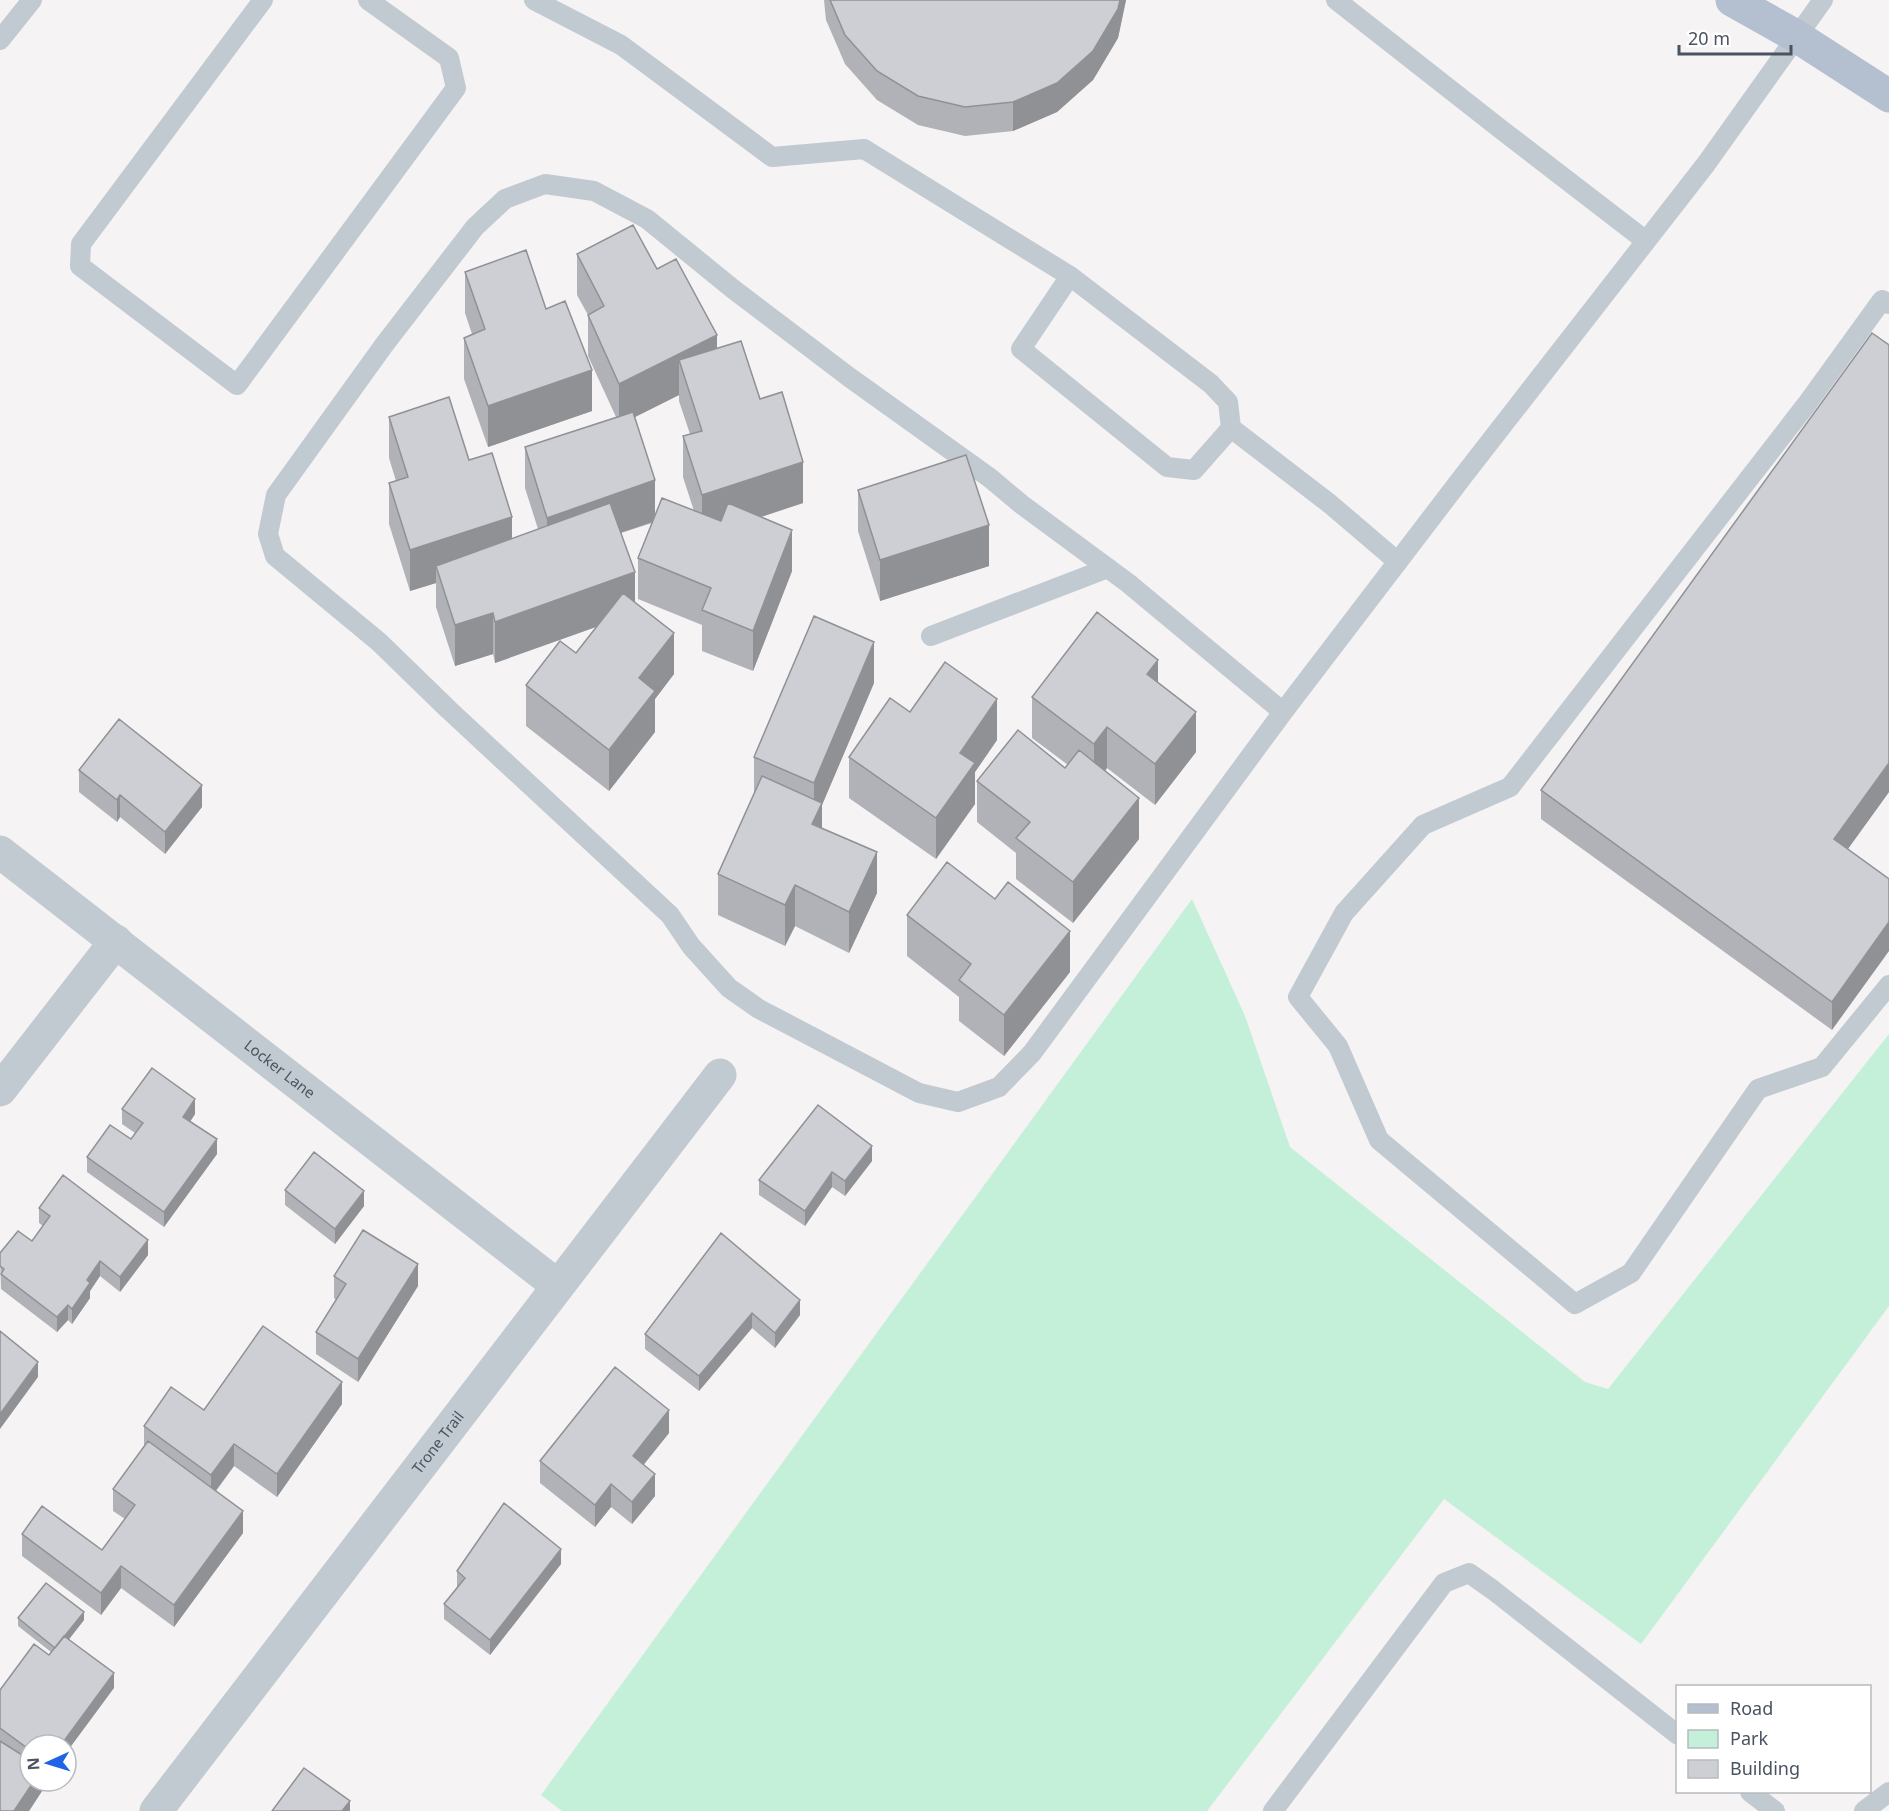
<svg xmlns="http://www.w3.org/2000/svg" width="1889" height="1811" font-family="'Noto Sans',sans-serif">
  <style>
    .green { fill: #c4f0d9 }
    .lines { fill: none; stroke-linecap: round; stroke-linejoin: round }
    .service { stroke: #c1c9d1; stroke-width: 20 }
    .minor { stroke: #c1c9d1; stroke-width: 33 }
    .primary { stroke: #b4c0d0; stroke-width: 33 }
    .wall { fill: #b0b2b7; fill-rule: evenodd }
    .shaded-wall { fill: #909195 }
    .building { fill: #cdcfd5; stroke: #909195; stroke-width: 1.5 }
    .labels { text-anchor: middle; stroke-width: 6; stroke-linejoin: round; paint-order: stroke }
    .street-label { font-size: 15px; fill: #4a5460; stroke: #fff }
  </style>
  <rect width="100%" height="100%" fill="#f5f3f3"/>
  <path class="green" d="M 1192,899 L 1245,1016 L 1290,1147 L 1585,1382 L 1608,1389 L 1889,1034 L 1889,1306 L 1641,1644 L 1444,1499 L 1207,1811 L 562,1811 L 541,1795 Z"/>
  <g class="lines">
    <path class="service" d="M 263,0 L 81,244 L 80,266 L 237,385 L 456,88 L 449,58 L 368,0
      M 534,0 L 621,45 L 772,157 L 864,149 L 1070,276
      M 1336,0 L 1503,131 L 1646,241
      M 0,40 L 32,0
      M 1889,304 L 1882,300 L 1806,405 L 1510,787 L 1423,825 L 1344,913 L 1298,997 L 1338,1046 L 1379,1140 L 1575,1304 L 1631,1273 L 1758,1089 L 1822,1067 L 1889,985
      M 1231,428 L 1194,470 L 1167,467 L 1021,349 L 1070,276 L 1211,384 L 1228,402 L 1231,428 L 1330,504 L 1398,562
      M 931,636 L 1108,568
      M 1283,712 L 1128,583 L 1021,504 L 990,478 L 849,377 L 733,289 L 647,219 L 594,191 L 545,184 L 505,199 L 475,227 L 384,345 L 276,495 L 268,534 L 275,556 L 379,642 L 449,710 L 670,915 L 691,946 L 729,988 L 759,1009 L 919,1093 L 958,1102 L 999,1087 L 1032,1053 L 1283,712 L 1464,475 L 1706,164 L 1823,0
      M 1750,1792 L 1775,1811
      M 1273,1811 L 1444,1583 L 1469,1573 L 1493,1590 L 1678,1735
      M 1864,1811 L 1889,1792"/>
    <g class="minor">
      <path id="s1" d="M 0,852 L 558,1286"/>
      <path d="M 0,1090 L 116,941"/>
      <path id="s2" d="M 156,1811 L 720,1075"/>
    </g>
    <path class="primary" d="M 1732,0 L 1796,36 L 1889,96"/>
  </g>
  <path class="wall" d="M 824,0 L 1126,0 L 1118,38 L 1093,80 L 1057,112 L 1013,131 L 965,136 L 918,125 L 877,100 L 845,64 L 826,20 Z
    M 577,254 L 657,269 L 717,348 L 760,399 L 803,503 L 761,517 L 792,571 L 753,671 L 702,651 L 702,625 L 638,599 L 638,558 L 652,523 L 621,533 L 635,602 L 674,674 L 655,699 L 655,732 L 609,791 L 526,726 L 526,685 L 576,653 L 596,627 L 495,663 L 493,654 L 455,666 L 436,607 L 436,583 L 410,591 L 389,524 L 389,483 L 396,481 L 389,458 L 389,417 L 469,460 L 512,539 L 538,529 L 525,488 L 525,447 L 616,417 L 588,356 L 588,315 L 577,295 ZM 679,395 L 679,401 L 690,434 L 683,436 L 683,477 L 694,511 L 655,513 L 635,417 Z
    M 465,272 L 546,309 L 592,411 L 488,447 L 464,379 L 464,338 L 472,334 L 465,313 Z
    M 1889,345 L 1889,792 L 1848,849 L 1832,1030 L 1541,819 L 1541,790 Z
    M 858,490 L 989,566 L 880,601 L 858,531 Z
    M 1158,682 L 1196,752 L 1155,805 L 1107,768 L 1105,771 L 1139,839 L 1073,923 L 1016,879 L 1016,853 L 977,822 L 977,781 L 1065,768 L 1068,765 L 1032,738 L 1032,697 Z
    M 874,683 L 822,805 L 822,828 L 877,893 L 849,953 L 795,926 L 785,946 L 718,915 L 718,874 L 754,794 L 754,757 Z
    M 997,740 L 975,772 L 975,804 L 936,859 L 849,798 L 849,757 Z
    M 79,770 L 202,807 L 165,854 L 120,817 L 117,822 L 79,792 Z
    M 907,915 L 1070,972 L 1004,1056 L 959,1021 L 959,997 L 907,956 Z
    M 122,1109 L 195,1114 L 190,1122 L 217,1154 L 164,1227 L 87,1172 L 87,1157 L 131,1139 L 135,1133 L 122,1124 Z
    M 872,1161 L 845,1196 L 832,1187 L 805,1226 L 759,1195 L 759,1180 Z
    M 285,1190 L 364,1206 L 335,1244 L 285,1205 Z
    M 39,1208 L 148,1255 L 120,1292 L 100,1276 L 90,1291 L 90,1298 L 72,1324 L 68,1320 L 57,1332 L 1,1289 L 0,1253 L 32,1241 L 43,1226 L 39,1223 Z
    M 721,1233 L 800,1315 L 775,1348 L 752,1328 L 699,1391 L 645,1349 L 645,1334 Z
    M 334,1276 L 418,1286 L 358,1382 L 316,1354 L 316,1332 L 336,1300 L 334,1298 Z
    M 342,1404 L 277,1497 L 234,1466 L 216,1491 L 243,1533 L 174,1627 L 121,1588 L 101,1615 L 22,1556 L 22,1534 L 102,1550 L 125,1519 L 113,1511 L 113,1489 L 144,1447 L 144,1426 L 204,1410 Z
    M 669,1433 L 644,1464 L 655,1496 L 632,1524 L 611,1507 L 595,1527 L 540,1483 L 540,1461 Z
    M 561,1564 L 490,1655 L 444,1619 L 444,1604 L 458,1587 L 457,1586 L 457,1571 Z
    M 18,1618 L 84,1620 L 69,1639 L 114,1688 L 30,1745 L 30,1781 L 42,1781 L 42,1791 L 29,1811 L 0,1811 L 0,1690 L 49,1655 L 51,1652 L 18,1626 Z"/>
  <path class="shaded-wall" d="M 1120,0 L 1126,0 L 1118,38 L 1093,80 L 1057,112 L 1013,131 L 1013,102 Z
    M 717,335 L 717,376 L 679,360 L 679,395 L 619,425 L 619,384 Z
    M 592,370 L 592,411 L 488,447 L 488,406 Z
    M 803,462 L 803,503 L 702,536 L 702,495 Z
    M 655,480 L 655,521 L 547,558 L 547,518 Z
    M 512,517 L 512,558 L 436,566 L 436,583 L 410,591 L 410,550 Z
    M 989,525 L 989,566 L 880,601 L 880,560 Z
    M 792,530 L 792,571 L 753,671 L 753,631 Z
    M 635,572 L 635,613 L 495,663 L 495,622 Z
    M 493,613 L 493,654 L 455,666 L 455,625 Z
    M 674,633 L 674,674 L 655,699 L 655,732 L 609,791 L 609,750 L 639,678 Z
    M 874,642 L 874,683 L 822,805 L 822,844 L 812,824 L 814,821 L 814,783 Z
    M 1158,660 L 1158,700 L 1147,674 Z
    M 997,699 L 997,740 L 975,772 L 975,804 L 936,859 L 936,818 L 960,753 Z
    M 1196,712 L 1196,752 L 1155,805 L 1155,764 Z
    M 1107,727 L 1107,768 L 1094,785 L 1094,744 Z
    M 1889,763 L 1889,792 L 1834,868 L 1834,839 Z
    M 202,785 L 202,807 L 165,854 L 165,832 Z
    M 120,795 L 120,817 L 117,822 L 117,800 Z
    M 1139,798 L 1139,839 L 1073,923 L 1073,882 Z
    M 877,852 L 877,893 L 849,953 L 849,912 Z
    M 795,885 L 795,926 L 785,946 L 785,905 Z
    M 1889,922 L 1889,951 L 1832,1030 L 1832,1002 Z
    M 1070,931 L 1070,972 L 1004,1056 L 1004,1015 Z
    M 195,1099 L 195,1114 L 183,1132 L 183,1117 Z
    M 217,1139 L 217,1154 L 164,1227 L 164,1212 Z
    M 872,1146 L 872,1161 L 845,1196 L 845,1181 Z
    M 832,1172 L 832,1187 L 805,1226 L 805,1211 Z
    M 364,1191 L 364,1206 L 335,1244 L 335,1229 Z
    M 148,1240 L 148,1255 L 120,1292 L 120,1277 Z
    M 100,1261 L 100,1276 L 90,1291 L 90,1298 L 72,1324 L 72,1309 L 87,1280 Z
    M 418,1264 L 418,1286 L 358,1382 L 358,1359 Z
    M 800,1300 L 800,1315 L 775,1348 L 775,1333 Z
    M 68,1305 L 68,1320 L 57,1332 L 57,1317 Z
    M 752,1313 L 752,1328 L 699,1391 L 699,1376 Z
    M 38,1362 L 38,1377 L 0,1429 L 0,1414 Z
    M 342,1382 L 342,1404 L 277,1497 L 277,1474 Z
    M 669,1410 L 669,1433 L 633,1478 L 633,1456 Z
    M 234,1444 L 234,1466 L 211,1497 L 211,1475 Z
    M 655,1474 L 655,1496 L 632,1524 L 632,1502 Z
    M 611,1484 L 611,1507 L 595,1527 L 595,1505 Z
    M 243,1511 L 243,1533 L 174,1627 L 174,1605 Z
    M 561,1549 L 561,1564 L 490,1655 L 490,1640 Z
    M 121,1566 L 121,1588 L 101,1615 L 101,1593 Z
    M 84,1612 L 84,1620 L 56,1656 L 56,1648 Z
    M 114,1673 L 114,1688 L 66,1753 L 66,1745 L 61,1745 Z
    M 34,1781 L 42,1781 L 42,1791 L 29,1811 L 14,1811 Z
    M 350,1801 L 350,1811 L 342,1811 Z"/>
  <path class="building" d="M 830,0 L 1120,0 L 1118,9 L 1093,51 L 1057,83 L 1013,102 L 965,107 L 918,96 L 877,71 L 845,35 Z
    M 633,225 L 657,269 L 676,259 L 717,335 L 619,384 L 588,315 L 604,306 L 577,254 Z
    M 526,250 L 546,309 L 565,301 L 592,370 L 488,406 L 464,338 L 485,329 L 465,272 Z
    M 1872,333 L 1889,345 L 1889,763 L 1834,839 L 1889,879 L 1889,922 L 1832,1002 L 1541,790 Z
    M 741,341 L 760,399 L 782,392 L 803,462 L 702,495 L 683,436 L 702,431 L 679,360 Z
    M 449,397 L 469,460 L 492,453 L 512,517 L 410,550 L 389,483 L 408,477 L 389,417 Z
    M 633,412 L 655,480 L 547,518 L 525,447 Z
    M 966,455 L 989,525 L 880,560 L 858,490 Z
    M 662,498 L 721,521 L 728,503 L 792,530 L 753,631 L 702,610 L 711,588 L 638,558 Z
    M 610,503 L 635,572 L 495,622 L 493,613 L 455,625 L 436,566 Z
    M 623,593 L 674,633 L 639,678 L 655,691 L 609,750 L 526,685 L 560,641 L 576,653 Z
    M 1097,612 L 1158,660 L 1147,674 L 1196,712 L 1155,764 L 1107,727 L 1094,744 L 1032,697 Z
    M 814,616 L 874,642 L 814,783 L 754,757 Z
    M 945,662 L 997,699 L 960,753 L 975,763 L 936,818 L 849,757 L 890,698 L 910,712 Z
    M 119,719 L 202,785 L 165,832 L 120,795 L 117,800 L 79,770 Z
    M 1018,730 L 1065,768 L 1079,750 L 1139,798 L 1073,882 L 1016,838 L 1030,822 L 977,781 Z
    M 762,776 L 822,803 L 812,824 L 877,852 L 849,912 L 795,885 L 785,905 L 718,874 Z
    M 947,862 L 995,899 L 1008,882 L 1070,931 L 1004,1015 L 959,980 L 971,964 L 907,915 Z
    M 152,1068 L 195,1099 L 183,1117 L 217,1139 L 164,1212 L 87,1157 L 110,1125 L 131,1139 L 143,1123 L 122,1109 Z
    M 818,1105 L 872,1146 L 845,1181 L 832,1172 L 805,1211 L 759,1180 Z
    M 314,1152 L 364,1191 L 335,1229 L 285,1190 Z
    M 63,1175 L 148,1240 L 120,1277 L 100,1261 L 87,1280 L 90,1283 L 72,1309 L 68,1305 L 57,1317 L 1,1274 L 4,1269 L 0,1266 L 0,1253 L 18,1231 L 32,1241 L 50,1216 L 39,1208 Z
    M 363,1230 L 418,1264 L 358,1359 L 316,1332 L 346,1284 L 334,1276 Z
    M 721,1233 L 800,1300 L 775,1333 L 752,1313 L 699,1376 L 645,1334 Z
    M 263,1326 L 342,1382 L 277,1474 L 234,1444 L 211,1475 L 144,1426 L 171,1387 L 204,1410 Z
    M 0,1331 L 38,1362 L 0,1414 Z
    M 615,1367 L 669,1410 L 633,1456 L 655,1474 L 632,1502 L 611,1484 L 595,1505 L 540,1461 Z
    M 148,1441 L 243,1511 L 174,1605 L 121,1566 L 101,1593 L 22,1534 L 42,1506 L 102,1550 L 135,1505 L 113,1489 Z
    M 504,1503 L 561,1549 L 490,1640 L 444,1604 L 465,1578 L 457,1571 Z
    M 46,1583 L 84,1612 L 55,1648 L 18,1618 Z
    M 64,1636 L 114,1673 L 61,1745 L 30,1745 L 30,1750 L 0,1728 L 0,1690 L 34,1644 L 49,1655 Z
    M 0,1741 L 30,1760 L 30,1781 L 34,1781 L 14,1811 L 0,1811 Z
    M 304,1768 L 350,1801 L 342,1811 L 272,1811 Z"/>
  <g class="labels">
    <g class="street-label">
      <text dy="5" stroke="none"><textPath href="#s1" startOffset="354">Locker Lane</textPath></text>
      <text dy="5" stroke="none"><textPath href="#s2" startOffset="464">Trone Trail</textPath></text>
    </g>
  </g>
  <rect x="1676" y="1685" width="195" height="108" fill="#ffffff" stroke="#b7bbbf" stroke-width="1.5"/>
  <rect x="1688" y="1704" width="30" height="9" fill="#b4c0d0" stroke="#b7bbbf" stroke-width="1.5"/>
  <text x="1730" y="1715" font-size="18" fill="#4a5460">Road</text>
  <rect x="1688" y="1730" width="30" height="18" fill="#c4f0d9" stroke="#b7bbbf" stroke-width="1.5"/>
  <text x="1730" y="1745" font-size="18" fill="#4a5460">Park</text>
  <rect x="1688" y="1760" width="30" height="18" fill="#cdcfd5" stroke="#b7bbbf" stroke-width="1.5"/>
  <text x="1730" y="1775" font-size="18" fill="#4a5460">Building</text>
  <g transform="translate(48 1763) rotate(266)"><circle r="28" fill="#ffffff" stroke="#b7bbbf" stroke-width="1.5"/>
  <path d="M0-4.5L10 22L0 15L-10 22Z" fill="#1e64e4"/>
  <text y="-9" font-size="16" font-weight="bold" text-anchor="middle" fill="#4a5460">N</text>
  </g>
  <path d="M1679 45v9h112v-9" fill="none" stroke="#4a5460" stroke-width="3"/>
  <text x="1688" y="45" font-size="18" fill="#4a5460" stroke="#ffffff" stroke-width="4.5" paint-order="stroke">20 m</text>
</svg>
